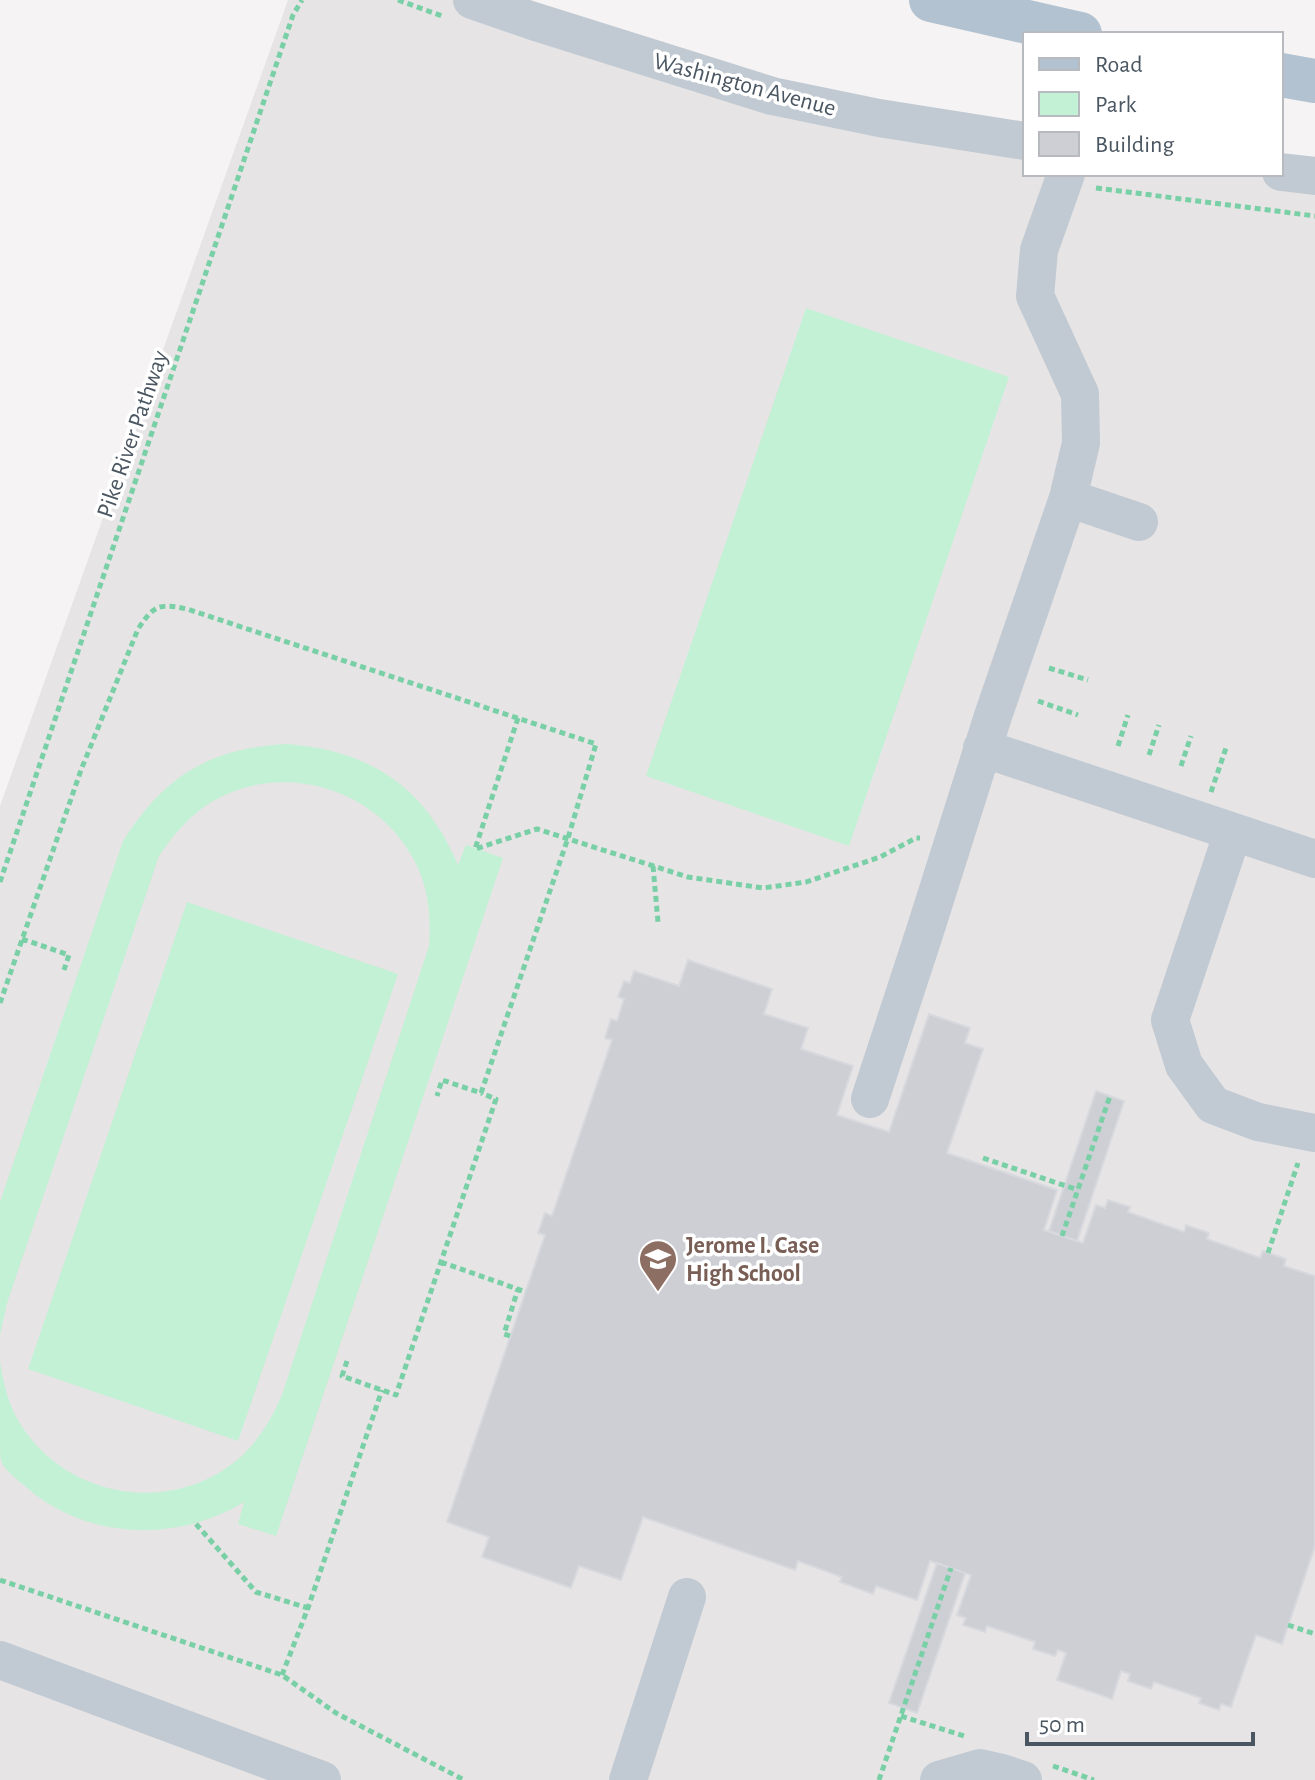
<svg xmlns="http://www.w3.org/2000/svg" width="1315" height="1780" font-family="'Alegreya Sans',sans-serif">
  <style>
    .education { fill: #e6e4e5 }
    .green { fill: #c3f1d5 }
    .building { fill: #cdcfd5; stroke: #d7d9de; stroke-width: 2 }
    .lines { fill: none; stroke-linecap: round; stroke-linejoin: round }
    .path { stroke: #7ad0a6; stroke-width: 5; stroke-dasharray: 6 4; stroke-linecap: butt }
    .minor { stroke: #c1cad2; stroke-width: 38 }
    .major { stroke: #b3c2d1; stroke-width: 44 }
    .labels { text-anchor: middle; stroke-width: 7; stroke-linejoin: round; paint-order: stroke }
    .street-label { font-size: 24px; fill: #4a5661; stroke: #fff }
    .education-label { font-size: 24px; font-weight: bold; fill: #785e54; stroke: #fff; text-anchor: start }
  </style>
  <rect width="100%" height="100%" fill="#f5f3f3"/>
  <path class="education" d="M 288,0 L 472,0 L 533,21 L 1025,141 L 1025,174 L 1281,174 L 1315,176 L 1315,1780 L 0,1780 L 0,806 Z"/>
  <path class="green" d="M 806,308 L 1009,377 L 849,846 L 646,776 Z
    M 288,744 C 371,751 425,787 458,865 L 466,845 L 503,858 L 276,1536 L 238,1524 L 244,1502 C 177,1543 86,1540 26,1487 C 18,1480 5,1471 1,1461 C 0,1454 0,1443 0,1436 C 0,1412 0,1387 0,1362 C 4,1387 10,1411 25,1431 C 73,1499 172,1514 237,1460 C 258,1442 271,1420 282,1395 L 429,946 C 431,919 429,893 418,868 C 384,792 288,759 215,800 C 191,813 174,834 159,856 L 7,1303 L 0,1335 L 0,1202 L 123,841 C 165,775 210,748 288,744 Z
    M 187,902 L 398,974 L 238,1441 L 28,1369 Z"/>
  <path class="building" d="M 688,960 L 772,989 L 764,1014 L 808,1028 L 801,1049 L 853,1066 L 837,1115 L 889,1132 L 929,1014 L 970,1028 L 965,1043 L 983,1049 L 947,1153 L 1057,1190 L 1044,1230 L 1083,1243 L 1096,1205 L 1105,1208 L 1108,1200 L 1130,1207 L 1128,1212 L 1184,1232 L 1186,1225 L 1209,1233 L 1207,1239 L 1260,1258 L 1263,1251 L 1286,1259 L 1284,1266 L 1315,1276 L 1315,1546 L 1282,1644 L 1256,1635 L 1231,1707 L 1221,1704 L 1219,1710 L 1199,1703 L 1201,1698 L 1154,1682 L 1151,1689 L 1128,1681 L 1130,1674 L 1121,1671 L 1112,1699 L 1057,1680 L 1066,1653 L 1058,1650 L 1055,1656 L 1033,1649 L 1035,1642 L 987,1626 L 985,1632 L 963,1625 L 966,1618 L 957,1615 L 971,1575 L 930,1561 L 917,1600 L 876,1586 L 873,1594 L 840,1582 L 842,1577 L 798,1561 L 795,1570 L 643,1517 L 621,1580 L 579,1566 L 571,1588 L 482,1557 L 489,1537 L 447,1522 L 545,1235 L 538,1233 L 545,1213 L 552,1216 L 612,1040 L 605,1038 L 611,1019 L 617,1021 L 624,999 L 618,997 L 624,981 L 630,983 L 634,971 L 679,986 Z
    M 1096,1091 L 1124,1101 L 1077,1241 L 1049,1231 Z
    M 937,1563 L 965,1573 L 917,1713 L 889,1703 Z"/>
  <g class="lines">
    <path class="path" d="M 398,0 L 442,16
      M 1096,188 L 1315,216
      M 1049,668 L 1088,680
      M 1038,701 L 1078,715
      M 518,718 L 475,849 L 537,829 L 688,877 L 763,888 L 806,882 L 880,857 L 916,838 L 920,838
      M 1118,746 L 1128,715
      M 1149,755 L 1159,725
      M 1181,766 L 1191,736
      M 1211,792 L 1226,748
      M 653,866 L 658,922
      M 0,882 L 293,15 L 302,0
      M 22,939 L 69,955 L 64,970
      M 0,1003 L 81,770 L 138,629 C 154,605 159,603 187,609 L 596,744 L 568,838 L 481,1093 L 442,1080 L 437,1096
      M 983,1158 L 1078,1190
      M 1062,1236 L 1110,1096
      M 1268,1253 L 1298,1163
      M 441,1262 L 526,1292
      M 510,1336 L 504,1334 L 518,1289
      M 347,1361 L 342,1376 L 396,1395 L 496,1099 L 481,1093
      M 196,1524 L 256,1592 L 308,1608
      M 0,1580 L 282,1675 L 336,1713 L 464,1780
      M 1288,1625 L 1315,1634
      M 282,1675 L 308,1608 L 382,1390
      M 901,1716 L 964,1736
      M 1053,1766 L 1094,1780
      M 879,1780 L 951,1568"/>
    <path class="minor" d="M 472,0 L 533,21 L 772,96 L 879,118 L 1025,141
      M 1281,172 L 1315,176
      M 1068,498 L 1139,522
      M 982,748 L 1315,859
      M 1233,832 L 1170,1020 L 1184,1065 L 1213,1105 L 1258,1122 L 1315,1133
      M 870,1099 L 925,931 L 993,716 L 1068,498 L 1081,443 L 1080,394 L 1035,296 L 1039,250 L 1066,174
      M 0,1660 L 322,1780
      M 628,1780 L 687,1597
      M 939,1780 L 980,1768 L 1002,1773 L 1023,1780"/>
    <path class="major" d="M 931,0 L 1080,34
      M 1281,75 L 1315,81"/>
  </g>
  <defs>
    <symbol id="school-pin" viewBox="-11 -11 22 30"><path d="M0 17L-7.5 6A9.5 9.5 0 1 1 7.5 6Z" fill="#8d6e63" stroke="#fff"/><path d="M0-5L7-2L0 1L-7-2ZM-4 1L0 2.5L4 1V4Q0 6-4 4Z" fill="#fff"/></symbol>
  </defs>
  <g fill-rule="evenodd">
    <use href="#school-pin" x="636" y="1237" width="44" height="60"/>
  </g>
  <g class="labels">
    <g class="street-label">
      <text transform="translate(745 84) rotate(15)" y="8">Washington Avenue</text>
      <text transform="translate(132 434) rotate(-71)" y="8">Pike River Pathway</text>
    </g>
    <g class="education-label">
      <text x="686" y="1253">Jerome I. Case<tspan x="686" dy="28">High School</tspan></text>
    </g>
  </g>
  <rect x="1023" y="32" width="260" height="144" fill="#ffffff" stroke="#b7bbc0" stroke-width="2"/>
  <rect x="1039" y="58" width="40" height="12" fill="#b3c2d1" stroke="#b7bbc0" stroke-width="2"/>
  <text x="1095" y="72" font-size="24" fill="#4a5661">Road</text>
  <rect x="1039" y="92" width="40" height="24" fill="#c3f1d5" stroke="#b7bbc0" stroke-width="2"/>
  <text x="1095" y="112" font-size="24" fill="#4a5661">Park</text>
  <rect x="1039" y="132" width="40" height="24" fill="#cdcfd5" stroke="#b7bbc0" stroke-width="2"/>
  <text x="1095" y="152" font-size="24" fill="#4a5661">Building</text>
  <path d="M1027 1732v12h226v-12" fill="none" stroke="#4a5661" stroke-width="4"/>
  <text x="1039" y="1732" font-size="24" fill="#4a5661" stroke="#ffffff" stroke-width="6" paint-order="stroke">50 m</text>
</svg>
